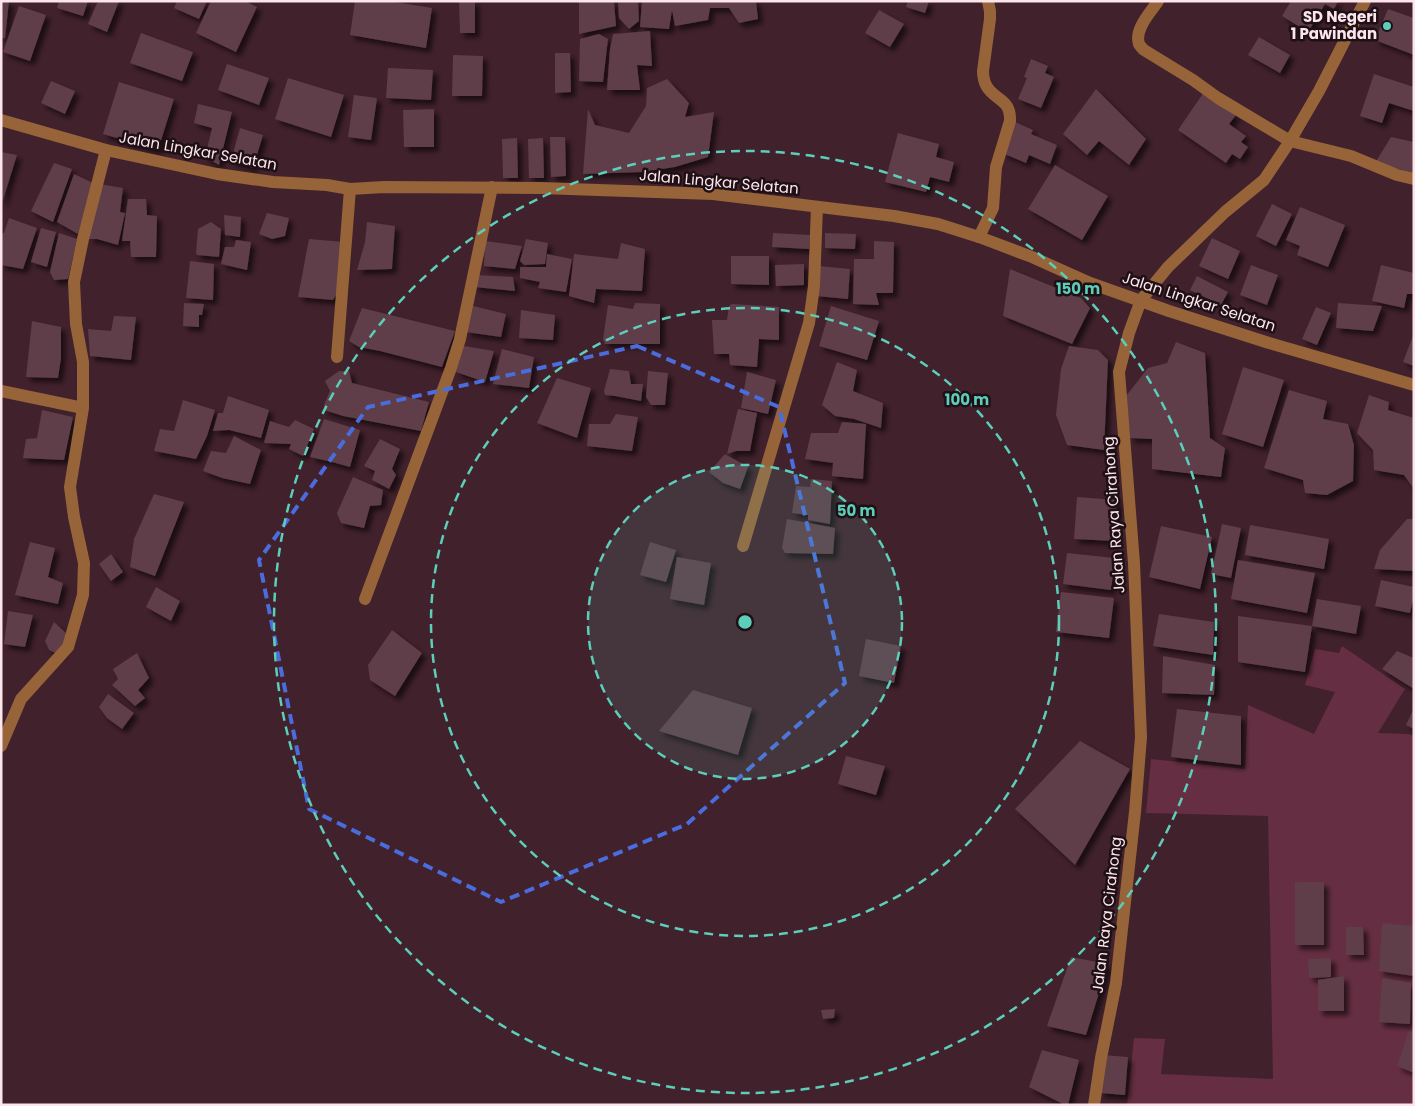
<svg xmlns="http://www.w3.org/2000/svg" width="1415" height="1106" font-family="Poppins,sans-serif">
  <style>
    .green { fill: #662e42 }
    .building { fill: #5f3d48; filter: url(#shadow) }
    .lines { fill: none; stroke-linecap: round; stroke-linejoin: round }
    .minor { stroke: #976439; stroke-width: 12 }
    .tertiary { stroke: #976439; stroke-width: 12 }
    .marked { fill: none; stroke: #4a6cdc; stroke-width: 4; stroke-dasharray: 10 6; stroke-linejoin: round }
    .ring { fill: none; stroke: #5dceb9; stroke-width: 2.5; stroke-dasharray: 9 6 }
    .poi-dot { fill: #5dceb9; stroke: #1e1015; stroke-width: 2 }
    .labels { text-anchor: middle; stroke-width: 5; stroke-linejoin: round; paint-order: stroke }
    .poi-label { font-size: 15px; font-weight: bold; fill: #fce5eb; stroke: #1e1015; text-anchor: end }
    .street-label { font-size: 15px; fill: #fce5eb; stroke: #1e1015 }
    .centre { fill: #5dceb9; stroke: #1e1015; stroke-width: 2.5 }
    .ring-label { font-size: 15px; text-anchor: middle; font-weight: bold; fill: #5dceb9; stroke: #1e1015; stroke-width: 5; stroke-linejoin: round; paint-order: stroke }
  </style>
  <defs>
    <filter id="shadow"><feDropShadow dx="4.5" dy="4.5" stdDeviation="2.5" flood-color="#0009"/></filter>
  </defs>
  <rect width="100%" height="100%" fill="#41212c"/>
  <path class="green" d="M 1342,646 L 1405,689 L 1378,733 L 1408,734 L 1414,736 L 1414,1105 L 1127,1105 L 1134,1038 L 1165,1039 L 1161,1074 L 1273,1079 L 1268,816 L 1146,813 L 1151,759 L 1245,769 L 1248,705 L 1314,734 L 1335,692 L 1305,685 L 1315,649 L 1339,653 Z"/>
  <path class="building" d="M 1,1 L 9,1 L 5,38 L 1,38 Z
    M 59,1 L 88,1 L 83,16 L 57,8 Z
    M 98,1 L 119,1 L 107,32 L 88,24 Z
    M 177,1 L 207,1 L 199,19 L 174,8 Z
    M 211,1 L 245,1 L 257,7 L 236,52 L 196,33 Z
    M 355,1 L 389,1 L 432,8 L 426,48 L 350,35 Z
    M 459,1 L 475,1 L 475,33 L 460,33 Z
    M 579,1 L 614,1 L 616,26 L 579,34 Z
    M 618,1 L 638,1 L 639,21 L 629,29 L 619,18 Z
    M 642,1 L 756,1 L 758,19 L 739,23 L 729,8 L 710,8 L 708,20 L 675,26 L 672,10 L 669,29 L 640,27 Z
    M 908,1 L 929,1 L 925,13 L 906,7 Z
    M 1291,1 L 1338,1 L 1334,9 L 1325,4 L 1308,32 L 1282,16 Z
    M 19,6 L 46,15 L 30,61 L 3,52 Z
    M 1388,9 L 1414,18 L 1414,55 L 1375,40 Z
    M 879,10 L 904,24 L 890,47 L 865,33 Z
    M 650,31 L 652,66 L 637,65 L 640,90 L 607,90 L 610,49 L 613,34 Z
    M 141,33 L 193,52 L 182,81 L 130,63 Z
    M 599,34 L 608,39 L 603,82 L 579,81 L 580,39 Z
    M 1259,37 L 1290,55 L 1280,73 L 1248,55 Z
    M 555,53 L 570,53 L 571,92 L 555,93 Z
    M 453,55 L 483,56 L 482,96 L 452,96 Z
    M 1031,59 L 1048,66 L 1045,73 L 1054,77 L 1041,108 L 1018,99 L 1027,78 L 1024,77 Z
    M 227,64 L 269,78 L 259,105 L 218,90 Z
    M 388,68 L 433,70 L 431,100 L 386,98 Z
    M 1374,74 L 1414,87 L 1414,111 L 1389,103 L 1382,123 L 1360,116 Z
    M 288,78 L 344,95 L 331,137 L 275,119 Z
    M 667,79 L 689,103 L 685,117 L 714,112 L 708,157 L 675,167 L 642,172 L 583,174 L 588,109 L 595,125 L 629,133 L 646,106 L 647,88 Z
    M 51,81 L 75,91 L 65,114 L 41,103 Z
    M 119,82 L 174,99 L 158,150 L 103,134 Z
    M 1096,89 L 1146,139 L 1129,165 L 1099,141 L 1087,155 L 1063,134 Z
    M 1204,92 L 1236,115 L 1229,124 L 1246,136 L 1241,142 L 1248,147 L 1240,159 L 1232,154 L 1226,163 L 1178,130 Z
    M 354,95 L 377,98 L 371,140 L 348,137 Z
    M 198,104 L 232,112 L 219,165 L 205,157 L 212,128 L 194,123 Z
    M 434,109 L 434,147 L 404,147 L 403,110 Z
    M 1015,122 L 1033,130 L 1031,134 L 1057,145 L 1050,164 L 1029,155 L 1026,163 L 1002,153 Z
    M 240,128 L 263,135 L 253,168 L 231,161 Z
    M 898,133 L 939,144 L 936,157 L 954,162 L 949,182 L 930,177 L 926,192 L 885,182 Z
    M 550,137 L 565,137 L 566,176 L 551,177 Z
    M 1391,137 L 1414,142 L 1414,173 L 1375,163 Z
    M 517,138 L 518,178 L 503,178 L 502,139 Z
    M 543,138 L 544,178 L 529,178 L 528,139 Z
    M 1,152 L 17,155 L 2,203 L 1,203 Z
    M 54,163 L 72,169 L 53,222 L 31,211 Z
    M 1055,165 L 1108,196 L 1082,240 L 1028,209 Z
    M 74,174 L 93,183 L 78,234 L 57,222 Z
    M 100,184 L 123,188 L 120,212 L 125,213 L 118,245 L 97,239 L 89,239 Z
    M 128,199 L 146,199 L 147,215 L 157,216 L 156,257 L 131,257 L 130,241 L 122,241 Z
    M 1272,204 L 1292,214 L 1276,246 L 1256,236 Z
    M 1300,207 L 1345,225 L 1328,267 L 1297,255 L 1300,246 L 1286,240 Z
    M 267,213 L 289,218 L 285,236 L 272,239 L 259,234 Z
    M 224,215 L 241,217 L 240,237 L 225,235 Z
    M 9,218 L 37,228 L 23,269 L 1,265 L 1,234 L 4,233 Z
    M 211,222 L 221,229 L 219,257 L 197,255 L 196,253 L 198,229 Z
    M 367,222 L 395,226 L 392,269 L 357,270 L 365,242 Z
    M 41,228 L 56,232 L 47,267 L 31,262 Z
    M 59,233 L 77,239 L 68,279 L 54,280 L 50,272 Z
    M 773,233 L 810,235 L 809,249 L 772,247 Z
    M 825,233 L 856,234 L 855,249 L 825,248 Z
    M 1212,238 L 1240,251 L 1228,279 L 1199,266 Z
    M 309,239 L 344,242 L 341,287 L 333,300 L 298,297 Z
    M 526,239 L 548,243 L 545,264 L 524,265 L 520,261 Z
    M 236,240 L 251,242 L 247,270 L 221,264 L 225,247 L 234,247 Z
    M 485,241 L 522,246 L 515,269 L 484,266 Z
    M 874,241 L 894,242 L 893,293 L 876,293 L 879,305 L 853,304 L 854,259 L 874,259 Z
    M 621,243 L 645,249 L 642,291 L 596,289 L 594,303 L 569,296 L 574,254 L 618,259 Z
    M 547,254 L 572,259 L 566,292 L 538,288 L 540,282 L 520,278 L 520,267 L 546,267 Z
    M 731,256 L 769,256 L 769,285 L 731,284 Z
    M 190,261 L 214,264 L 213,300 L 186,298 Z
    M 804,264 L 804,285 L 776,286 L 775,265 Z
    M 1251,265 L 1278,275 L 1267,305 L 1240,295 Z
    M 1381,265 L 1414,273 L 1414,294 L 1407,294 L 1404,308 L 1372,301 Z
    M 819,266 L 850,269 L 848,299 L 816,296 Z
    M 1010,269 L 1081,298 L 1090,308 L 1072,344 L 1003,316 Z
    M 476,275 L 513,277 L 515,291 L 474,287 Z
    M 1197,276 L 1228,292 L 1221,305 L 1190,290 Z
    M 184,303 L 204,304 L 202,315 L 199,315 L 199,327 L 183,326 Z
    M 635,303 L 660,304 L 660,344 L 605,344 L 603,339 L 608,305 L 633,309 Z
    M 1338,303 L 1382,306 L 1373,331 L 1336,328 Z
    M 732,304 L 779,307 L 779,340 L 759,339 L 757,367 L 730,365 L 729,354 L 714,354 L 712,320 L 727,320 L 729,306 Z
    M 473,306 L 506,314 L 501,337 L 466,332 Z
    M 831,306 L 879,321 L 867,360 L 819,346 Z
    M 1316,307 L 1331,313 L 1317,345 L 1302,339 Z
    M 362,308 L 455,331 L 442,367 L 380,351 L 359,347 L 349,341 Z
    M 521,310 L 555,315 L 553,340 L 519,338 Z
    M 114,316 L 136,317 L 131,360 L 90,356 L 88,329 L 111,331 Z
    M 32,321 L 61,327 L 61,358 L 58,378 L 26,377 Z
    M 1414,333 L 1414,366 L 1403,362 Z
    M 1176,342 L 1205,353 L 1210,438 L 1225,448 L 1221,477 L 1152,469 L 1152,439 L 1130,438 L 1126,396 L 1148,368 L 1167,363 Z
    M 464,346 L 494,351 L 485,382 L 456,372 Z
    M 1069,346 L 1098,350 L 1108,360 L 1104,450 L 1067,445 L 1056,415 L 1061,369 Z
    M 502,349 L 534,357 L 529,388 L 493,384 Z
    M 837,362 L 857,370 L 853,391 L 883,403 L 881,428 L 854,419 L 835,416 L 822,405 Z
    M 1243,367 L 1284,380 L 1263,447 L 1222,434 Z
    M 610,369 L 629,371 L 631,384 L 643,384 L 641,401 L 615,396 L 605,395 L 604,391 Z
    M 339,371 L 349,371 L 352,383 L 429,402 L 421,431 L 343,416 L 324,410 L 324,405 L 330,391 L 325,381 Z
    M 648,371 L 668,373 L 665,405 L 651,405 L 646,397 Z
    M 747,372 L 776,380 L 768,414 L 741,408 Z
    M 557,378 L 591,388 L 577,438 L 537,423 Z
    M 1289,390 L 1327,401 L 1323,419 L 1348,424 L 1354,445 L 1353,481 L 1327,495 L 1305,493 L 1303,480 L 1264,468 Z
    M 1369,395 L 1389,402 L 1388,410 L 1414,418 L 1414,489 L 1404,475 L 1374,470 L 1373,450 L 1357,433 Z
    M 228,396 L 269,410 L 261,438 L 229,430 L 213,431 L 218,413 L 223,413 Z
    M 183,400 L 215,410 L 207,436 L 196,459 L 154,451 L 160,429 L 174,431 Z
    M 738,409 L 757,413 L 750,451 L 736,451 L 727,454 Z
    M 42,410 L 73,417 L 64,460 L 23,458 L 26,439 L 37,438 Z
    M 616,414 L 638,417 L 632,451 L 587,446 L 589,424 L 610,424 Z
    M 324,419 L 360,430 L 350,467 L 332,462 L 310,457 Z
    M 295,420 L 314,429 L 303,456 L 289,449 L 291,444 L 264,443 L 270,421 L 289,427 Z
    M 842,422 L 866,424 L 863,479 L 832,476 L 833,463 L 805,459 L 811,433 L 838,433 Z
    M 234,436 L 261,450 L 250,484 L 222,478 L 203,471 L 211,451 L 226,453 Z
    M 380,439 L 400,449 L 392,469 L 396,475 L 389,489 L 372,480 L 375,471 L 364,466 Z
    M 725,454 L 748,467 L 740,489 L 723,483 L 709,472 Z
    M 353,477 L 383,490 L 381,505 L 370,506 L 364,528 L 341,523 L 337,513 Z
    M 811,479 L 832,481 L 830,524 L 808,520 L 808,515 L 792,513 L 796,486 L 810,487 Z
    M 154,494 L 184,502 L 155,576 L 130,567 L 134,539 Z
    M 1077,497 L 1117,500 L 1114,541 L 1074,539 Z
    M 787,519 L 835,528 L 833,554 L 785,553 L 782,548 Z
    M 1407,519 L 1414,519 L 1414,571 L 1374,569 L 1380,550 Z
    M 1222,524 L 1241,528 L 1231,578 L 1211,574 Z
    M 1250,525 L 1329,539 L 1324,569 L 1245,555 Z
    M 1161,526 L 1212,537 L 1200,589 L 1149,577 Z
    M 30,542 L 55,548 L 48,577 L 63,583 L 58,604 L 15,595 Z
    M 650,542 L 676,550 L 666,582 L 640,575 Z
    M 1067,553 L 1115,558 L 1111,590 L 1063,584 Z
    M 111,554 L 123,572 L 111,581 L 99,564 Z
    M 677,557 L 711,563 L 704,605 L 670,599 Z
    M 1238,560 L 1315,573 L 1307,613 L 1231,599 Z
    M 1381,580 L 1414,587 L 1414,594 L 1410,613 L 1375,606 Z
    M 156,587 L 180,601 L 171,621 L 146,607 Z
    M 1061,592 L 1114,598 L 1109,638 L 1056,632 Z
    M 1317,599 L 1361,606 L 1356,634 L 1312,626 Z
    M 8,611 L 33,615 L 25,647 L 4,644 Z
    M 1159,614 L 1214,622 L 1213,655 L 1153,646 Z
    M 1238,616 L 1312,626 L 1305,672 L 1238,662 Z
    M 54,622 L 67,634 L 60,655 L 49,650 L 45,641 Z
    M 392,630 L 422,653 L 395,696 L 370,680 L 368,665 Z
    M 866,639 L 901,646 L 894,683 L 859,676 Z
    M 1397,651 L 1414,658 L 1414,689 L 1382,669 Z
    M 137,653 L 149,678 L 138,690 L 145,698 L 135,706 L 112,685 L 118,679 L 113,669 Z
    M 1163,656 L 1215,665 L 1214,695 L 1162,693 Z
    M 693,690 L 752,708 L 738,755 L 659,731 Z
    M 108,694 L 134,713 L 122,729 L 107,718 L 99,707 Z
    M 1414,708 L 1414,729 L 1406,725 Z
    M 1177,709 L 1241,716 L 1241,765 L 1171,757 Z
    M 1080,741 L 1130,769 L 1075,865 L 1015,809 Z
    M 846,756 L 885,766 L 876,795 L 838,784 Z
    M 1295,882 L 1324,882 L 1324,945 L 1295,945 Z
    M 1382,923 L 1414,926 L 1414,976 L 1379,971 Z
    M 1346,927 L 1363,927 L 1364,955 L 1346,955 Z
    M 1071,957 L 1108,964 L 1086,1035 L 1047,1026 Z
    M 1331,958 L 1331,977 L 1309,978 L 1308,959 Z
    M 1344,976 L 1344,1011 L 1318,1011 L 1318,980 Z
    M 1382,978 L 1411,983 L 1410,1024 L 1379,1022 Z
    M 835,1009 L 834,1018 L 823,1019 L 821,1010 Z
    M 1409,1031 L 1414,1032 L 1414,1073 L 1397,1066 Z
    M 1042,1050 L 1079,1060 L 1068,1105 L 1065,1105 L 1029,1087 Z
    M 1102,1055 L 1128,1057 L 1125,1095 L 1100,1093 Z"/>
  <g class="lines">
    <path class="minor" d="M 1158,1 C 1151,12 1134,29 1139,44 C 1140,46 1142,48 1144,50 L 1193,80 L 1218,98 L 1290,141 L 1351,156 L 1397,175 L 1414,179
      M 979,237 L 993,208 L 996,167 L 1010,121 C 1011,99 996,101 987,87 C 984,82 983,76 983,71 L 990,19 L 990,11 L 988,1
      M 337,357 L 350,189
      M 1,391 L 83,408
      M 743,546 L 809,323 L 814,286 L 817,207
      M 365,599 L 451,368 L 460,339 L 492,187
      M 1,746 L 21,699 L 68,647 L 83,595 L 84,563 L 74,517 L 70,487 L 83,408 L 83,362 L 76,324 L 74,282 L 83,239 L 106,150"/>
    <path class="tertiary" d="M 1,120 L 106,150 L 217,174 L 273,182 L 327,185 L 350,189 L 384,187 L 541,188 L 713,194 L 894,216 L 938,224 L 979,237 L 1032,257 L 1090,283 L 1169,311 L 1269,343 L 1414,385
      M 1094,1105 L 1101,1058 L 1116,983 L 1135,812 L 1141,737 L 1134,563 L 1119,372 L 1129,333 L 1141,300 L 1168,267 L 1225,212 L 1264,180 L 1290,141 L 1319,91 L 1365,1"/>
  </g>
  <path class="marked" d="M 637,346 L 779,407 L 845,683 L 687,824 L 501,902 L 309,809 L 259,560 L 368,407 Z"/>
  <circle cx="745" cy="622" r="157" fill="#5dceb9" fill-opacity=".12"/>
  <g class="ring">
    <circle cx="745" cy="622" r="157"/>
    <circle cx="745" cy="622" r="314"/>
    <circle cx="745" cy="622" r="471"/>
  </g>
  <circle class="poi-dot" cx="1387" cy="26" r="5"/>
  <g class="labels">
    <g class="poi-label">
      <text x="1377" y="22">SD Negeri<tspan x="1377" dy="17">1 Pawindan</tspan></text>
    </g>
    <g class="street-label">
      <text transform="translate(198 151) rotate(10)" y="5">Jalan Lingkar Selatan</text>
      <text transform="translate(719 182) rotate(5)" y="5">Jalan Lingkar Selatan</text>
      <text transform="translate(1199 302) rotate(18)" y="5">Jalan Lingkar Selatan</text>
      <text transform="translate(1114 515) rotate(-94)" y="5">Jalan Raya Cirahong</text>
      <text transform="translate(1107 915) rotate(-83)" y="5">Jalan Raya Cirahong</text>
    </g>
  </g>
  <circle cx="745" cy="622" r="8" class="centre"/>
  <g class="ring-label">
    <text x="1078" y="294">150 m</text>
    <text x="967" y="405">100 m</text>
    <text x="856" y="516">50 m</text>
  </g>
  <rect width="1415" height="1106" fill="none" stroke="#fce5eb" stroke-width="5"/>
</svg>
